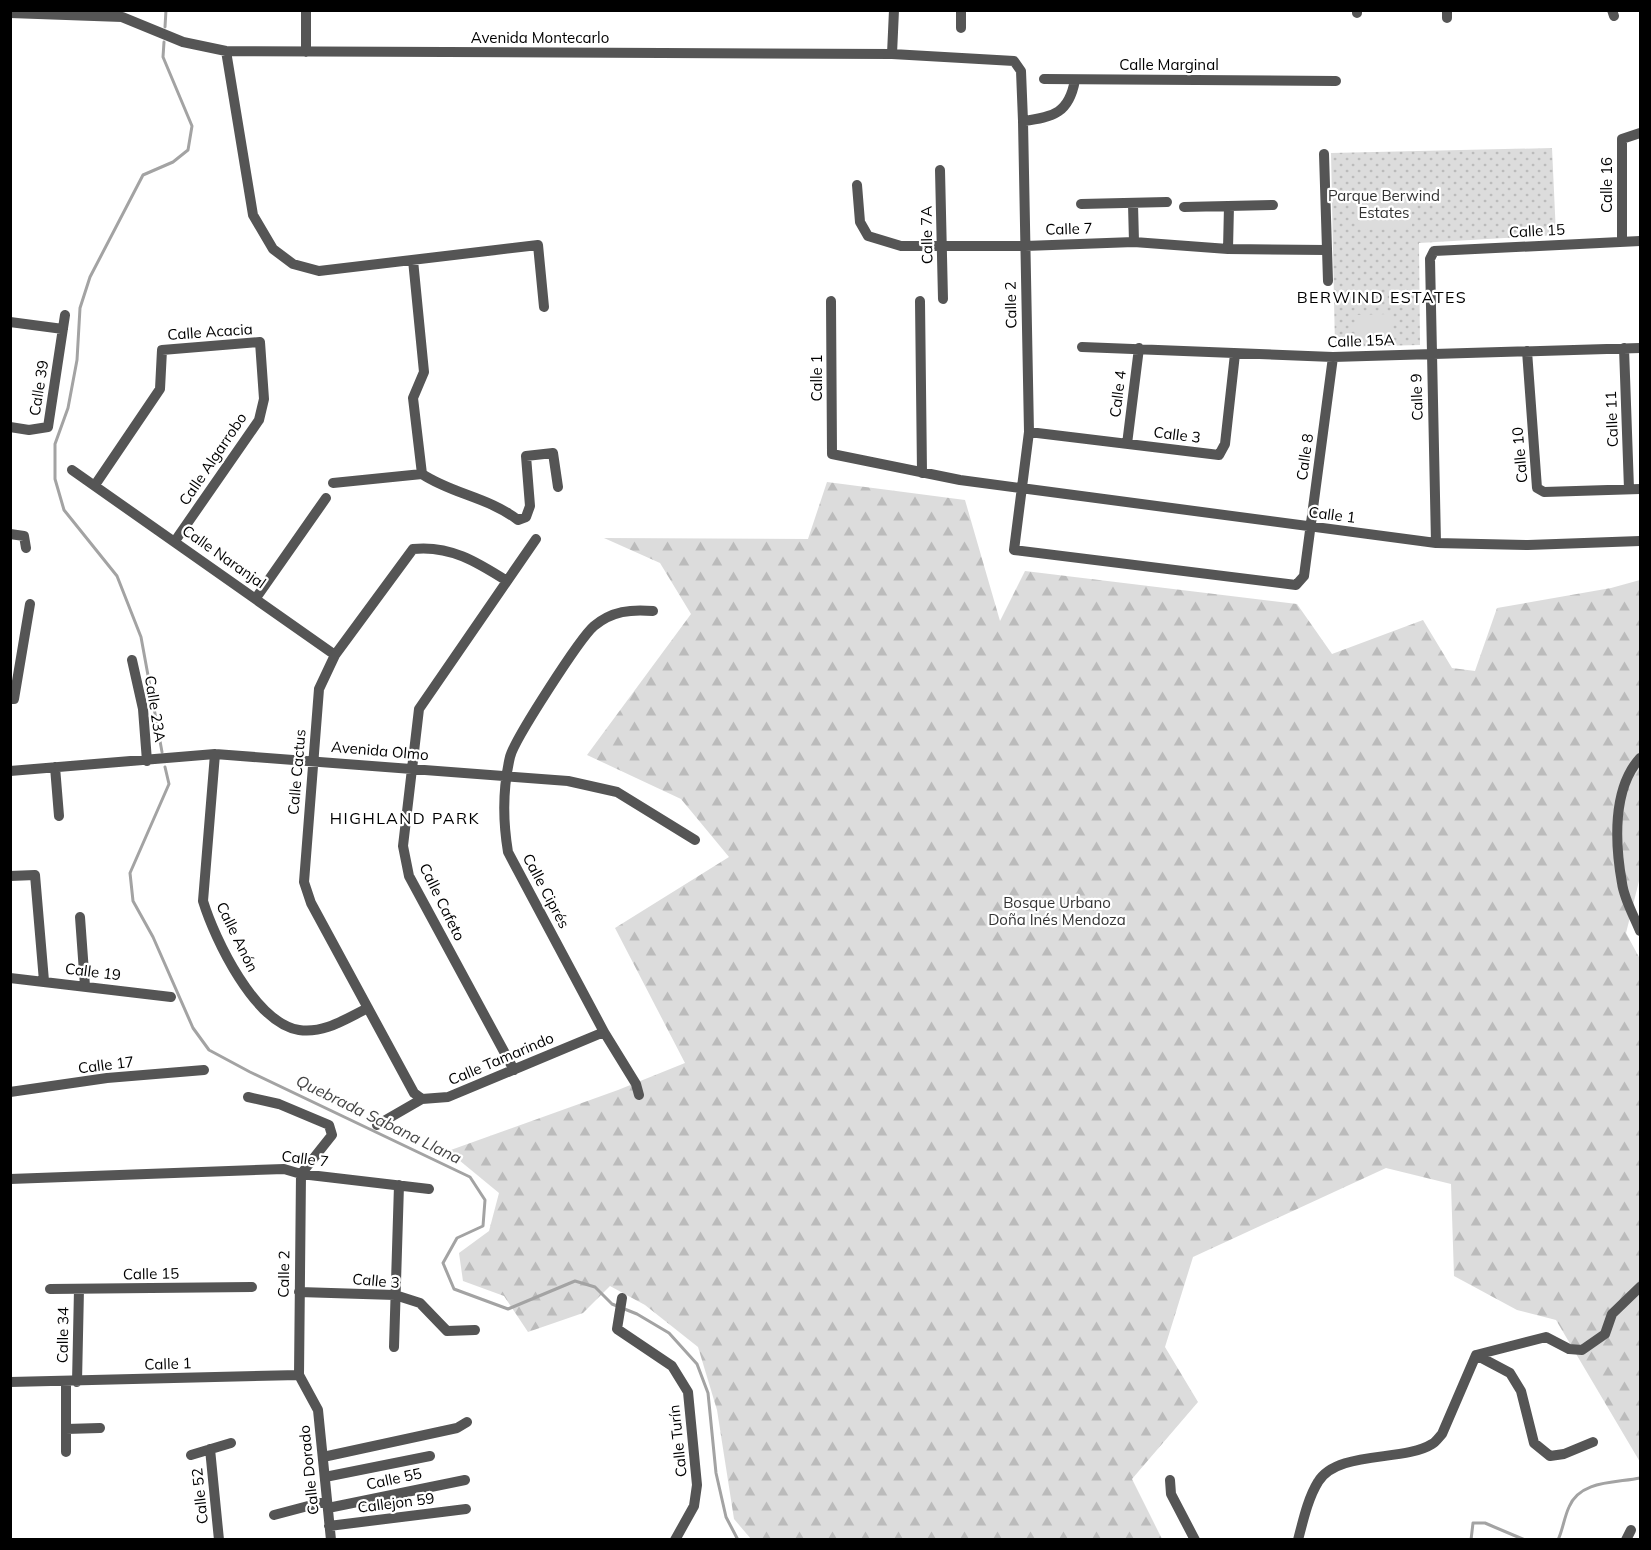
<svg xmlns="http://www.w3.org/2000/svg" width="1651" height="1550" font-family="Mulish,sans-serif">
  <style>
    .grass { fill: url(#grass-dots) }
    .forest { fill: url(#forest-firs) }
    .pitch { fill: #dcdcdc }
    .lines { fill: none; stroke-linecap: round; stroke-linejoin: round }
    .stream { stroke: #a3a3a3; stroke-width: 3 }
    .minor { stroke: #555; stroke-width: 10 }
    .labels { text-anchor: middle; stroke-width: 4.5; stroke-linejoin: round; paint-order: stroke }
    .street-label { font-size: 15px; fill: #000; stroke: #fff }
    .park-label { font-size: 15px; fill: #333; stroke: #fff }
    .neighbourhood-label { font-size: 16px; letter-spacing: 1.5px; fill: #000; stroke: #fff }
    .water-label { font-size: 16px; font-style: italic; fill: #444; stroke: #fff }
  </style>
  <defs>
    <pattern id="grass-dots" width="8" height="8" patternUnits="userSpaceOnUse" patternTransform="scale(1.5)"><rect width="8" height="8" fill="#dcdcdc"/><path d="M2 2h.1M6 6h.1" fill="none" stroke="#bbb" stroke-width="1.8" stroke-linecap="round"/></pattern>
    <pattern id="forest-firs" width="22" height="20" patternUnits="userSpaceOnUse" patternTransform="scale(1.5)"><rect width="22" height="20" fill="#dcdcdc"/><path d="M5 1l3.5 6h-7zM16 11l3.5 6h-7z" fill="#bbb"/></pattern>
  </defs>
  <rect width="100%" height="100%" fill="#fff"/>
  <path class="grass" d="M 1552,148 L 1556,235 L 1419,243 L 1420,345 L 1335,347 L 1331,153 Z"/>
  <path class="forest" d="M 827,482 L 965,500 L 1000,621 L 1025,571 L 1297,604 L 1332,654 L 1423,620 L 1452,668 L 1475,671 L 1497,608 L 1611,588 L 1640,580 L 1640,877 L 1626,933 L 1640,959 L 1640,1462 L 1556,1320 L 1517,1310 L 1454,1276 L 1451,1184 L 1386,1168 L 1193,1257 L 1165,1347 L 1198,1402 L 1132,1479 L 1162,1539 L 751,1539 L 734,1519 L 717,1410 L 698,1347 L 645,1305 L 610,1286 L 583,1313 L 528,1332 L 504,1296 L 463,1281 L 459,1253 L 489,1231 L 499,1193 L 448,1151 L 618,1090 L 685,1063 L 615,928 L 729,857 L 681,799 L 587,755 L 691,614 L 660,563 L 604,538 L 808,539 Z"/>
  <path class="pitch" d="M 1411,204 L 1412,228 L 1362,230 L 1361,206 Z
    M 1392,314 L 1393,336 L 1355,336 L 1355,315 Z"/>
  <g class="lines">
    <path class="stream" d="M 165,27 L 166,10
      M 162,752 L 141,637 L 117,576 L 64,510 L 55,479 L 55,444 L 68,408 L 77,360 L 80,308 L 90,277 L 143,175 L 173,162 L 188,150 L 192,126 L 163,57 L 164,42
      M 165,767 L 169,784 L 130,873 L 133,901 L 153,937 L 193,1028 L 209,1050 L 250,1072 L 470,1177 L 485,1200 L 483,1226 L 457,1238 L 443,1263 L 454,1289 L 508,1309 L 575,1281 L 595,1287 L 612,1304 L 637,1314 L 669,1333 L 697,1364 L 708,1393 L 716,1473 L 726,1517 L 738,1540
      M 1471,1540 L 1473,1523 L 1485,1523 L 1525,1540
      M 1558,1540 C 1563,1529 1564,1518 1569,1507 C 1580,1480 1616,1483 1640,1478"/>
    <path class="minor" d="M 1612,10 L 1614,16
      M 10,13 L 122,17 L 183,42 L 226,51 L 892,54 L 1014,61 L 1021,71 L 1023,121 L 1029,432 L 1014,550 L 1296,585 L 1304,576 L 1333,357
      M 1357,13 L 1357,10
      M 1447,18 L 1447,10
      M 961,28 L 961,10
      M 226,51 L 253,215 L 273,249 L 293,264 L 319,271 L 538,245 L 544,307
      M 306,52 L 306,10
      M 892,54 L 894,10
      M 1044,79 L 1336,81
      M 1023,121 C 1054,117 1069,113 1075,80
      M 1324,154 L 1328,281
      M 940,170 L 943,299
      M 857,185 L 860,222 L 868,236 L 901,246 L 1025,246 L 1134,242 L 1228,249 L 1326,250
      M 1081,204 L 1167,202
      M 1133,204 L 1134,242
      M 1184,207 L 1273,205
      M 1622,242 L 1622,139 L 1640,133
      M 1228,249 L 1229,206
      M 413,260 L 424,372 L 413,398 L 422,474 C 452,494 488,497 518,520 L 526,517 L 530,506 L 526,456 L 553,453 L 558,487
      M 831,301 L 832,454 L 960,480 L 1436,543 L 1528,545 L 1640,541
      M 920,301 L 922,473
      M 10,322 L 63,329
      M 1082,347 L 1333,357 L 1640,348
      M 1624,348 L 1629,489
      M 1527,351 L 1537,488 L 1544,492 L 1640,489
      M 10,427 L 29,430 L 48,427 L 65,315
      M 1029,432 L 1219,455 L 1225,444 L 1235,354
      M 1127,444 L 1139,348
      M 72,470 L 335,655
      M 333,483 L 422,474
      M 95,485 L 160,389 L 162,350 L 260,342 L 264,399 L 259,420 L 175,541
      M 10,534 L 24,536 L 26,548
      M 1436,543 L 1430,259 L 1434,251 L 1640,241
      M 256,598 L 326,498
      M 132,660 L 143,709 L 147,761
      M 10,699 L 14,699 L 30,604
      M 215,754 L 203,901 C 215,940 255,1023 299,1030 C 324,1034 347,1018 368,1008
      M 1640,758 C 1612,789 1615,844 1622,883 C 1624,899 1634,916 1640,931
      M 55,767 L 59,816
      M 10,771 L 215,754 L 568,781 L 617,792 L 695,840
      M 10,876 L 35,875 L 44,981
      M 80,917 L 85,986
      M 10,978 L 171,997
      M 514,1070 L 409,876 L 403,846 L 419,709 L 536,539
      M 10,1092 L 107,1078 L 204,1070
      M 639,1095 L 636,1084 L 604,1032 L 508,852 C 503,822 503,787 510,757 C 514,740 580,638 594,626 C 612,611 631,609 653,611
      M 248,1097 L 279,1104 L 329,1125 L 332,1135 L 301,1174 L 299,1375
      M 422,1099 L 414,1093 L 311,903 L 304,882 L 319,689 L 335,655 L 413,549 C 450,545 477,562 507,581
      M 377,1125 L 422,1099 L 448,1097 L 604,1032
      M 10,1179 L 284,1169 L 301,1174 L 429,1189
      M 50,1289 L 252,1287
      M 299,1292 L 395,1295 L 420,1303 L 447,1331 L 475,1330
      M 622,1298 L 617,1329 L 672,1366 L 688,1392 L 697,1485 L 694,1506 L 675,1540
      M 394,1347 L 399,1185
      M 1476,1355 L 1546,1337 L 1569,1349 L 1582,1350 L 1605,1334 L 1612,1314 L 1640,1287
      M 1476,1355 L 1510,1373 L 1521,1391 L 1534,1443 L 1550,1456 L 1564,1454 L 1593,1442
      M 299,1375 L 318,1410 L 331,1540
      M 10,1382 L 299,1375
      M 77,1382 L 79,1289
      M 66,1429 L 100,1428
      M 210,1449 L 219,1540
      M 66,1452 L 66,1382
      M 191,1455 L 231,1443
      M 323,1457 L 457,1428 L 467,1422
      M 325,1477 L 430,1456
      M 1170,1480 L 1171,1494 L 1195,1540
      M 328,1508 L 465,1480
      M 274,1515 L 327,1501
      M 329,1526 L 466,1509
      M 1298,1540 C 1303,1521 1308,1498 1318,1482 C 1337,1450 1404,1462 1432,1444 C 1436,1442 1439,1437 1442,1434 L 1476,1355
      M 1626,1540 L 1631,1530"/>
  </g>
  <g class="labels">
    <g class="street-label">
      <text x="540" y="43">Avenida Montecarlo</text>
      <text x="1169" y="70">Calle Marginal</text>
      <text transform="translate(1607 185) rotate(-90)" y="5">Calle 16</text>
      <text transform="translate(1069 229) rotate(-2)" y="5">Calle 7</text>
      <text transform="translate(1537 231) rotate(-3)" y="5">Calle 15</text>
      <text transform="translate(927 235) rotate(-91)" y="5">Calle 7A</text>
      <text transform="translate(1011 305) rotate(-91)" y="5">Calle 2</text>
      <text transform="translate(210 332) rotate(-4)" y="5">Calle Acacia</text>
      <text transform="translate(1361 341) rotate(-2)" y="5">Calle 15A</text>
      <text transform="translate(817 378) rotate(-90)" y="5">Calle 1</text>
      <text transform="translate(39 388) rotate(-81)" y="5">Calle 39</text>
      <text transform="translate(1118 394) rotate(-83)" y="5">Calle 4</text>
      <text transform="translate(1417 397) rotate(-92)" y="5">Calle 9</text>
      <text transform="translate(1612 419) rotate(-92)" y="5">Calle 11</text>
      <text transform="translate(1177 435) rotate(7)" y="5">Calle 3</text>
      <text transform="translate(1520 455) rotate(-95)" y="5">Calle 10</text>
      <text transform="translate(1305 457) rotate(-82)" y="5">Calle 8</text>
      <text transform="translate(213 459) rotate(-56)" y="5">Calle Algarrobo</text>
      <text transform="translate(1332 515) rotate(7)" y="5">Calle 1</text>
      <text transform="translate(224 557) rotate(35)" y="5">Calle Naranjal</text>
      <text transform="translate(155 709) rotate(81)" y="5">Calle 23A</text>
      <text transform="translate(380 751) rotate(5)" y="5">Avenida Olmo</text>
      <text transform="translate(297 772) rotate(-85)" y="5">Calle Cactus</text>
      <text transform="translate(546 891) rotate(62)" y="5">Calle Ciprés</text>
      <text transform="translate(442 902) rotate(64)" y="5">Calle Cafeto</text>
      <text transform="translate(237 937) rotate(64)" y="5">Calle Anón</text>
      <text transform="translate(93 972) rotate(7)" y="5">Calle 19</text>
      <text transform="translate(501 1059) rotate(-23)" y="5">Calle Tamarindo</text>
      <text transform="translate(106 1065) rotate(-7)" y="5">Calle 17</text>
      <text transform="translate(305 1159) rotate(7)" y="5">Calle 7</text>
      <text transform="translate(151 1274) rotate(-1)" y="5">Calle 15</text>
      <text transform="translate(284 1274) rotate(-89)" y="5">Calle 2</text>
      <text transform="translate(376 1281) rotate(5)" y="5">Calle 3</text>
      <text transform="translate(63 1335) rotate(-89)" y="5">Calle 34</text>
      <text transform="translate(168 1364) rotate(-2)" y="5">Calle 1</text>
      <text transform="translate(678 1441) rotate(-96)" y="5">Calle Turín</text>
      <text transform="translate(309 1470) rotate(-96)" y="5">Calle Dorado</text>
      <text transform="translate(394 1479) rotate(-12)" y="5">Calle 55</text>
      <text transform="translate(200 1496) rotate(-96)" y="5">Calle 52</text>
      <text transform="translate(396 1503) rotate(-7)" y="5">Callejon 59</text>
    </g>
    <g class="park-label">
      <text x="1384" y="201">Parque Berwind<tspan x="1384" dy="17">Estates</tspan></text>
      <text x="1057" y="908">Bosque Urbano<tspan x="1057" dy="17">Doña Inés Mendoza</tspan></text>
    </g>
    <g class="neighbourhood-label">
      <text x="1382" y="303">BERWIND ESTATES</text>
      <text x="405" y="824">HIGHLAND PARK</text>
    </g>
    <g class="water-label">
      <text transform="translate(379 1119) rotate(26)" y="6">Quebrada Sabana Llana</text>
    </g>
  </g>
  <rect width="1651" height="1550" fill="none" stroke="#000000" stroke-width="24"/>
</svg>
